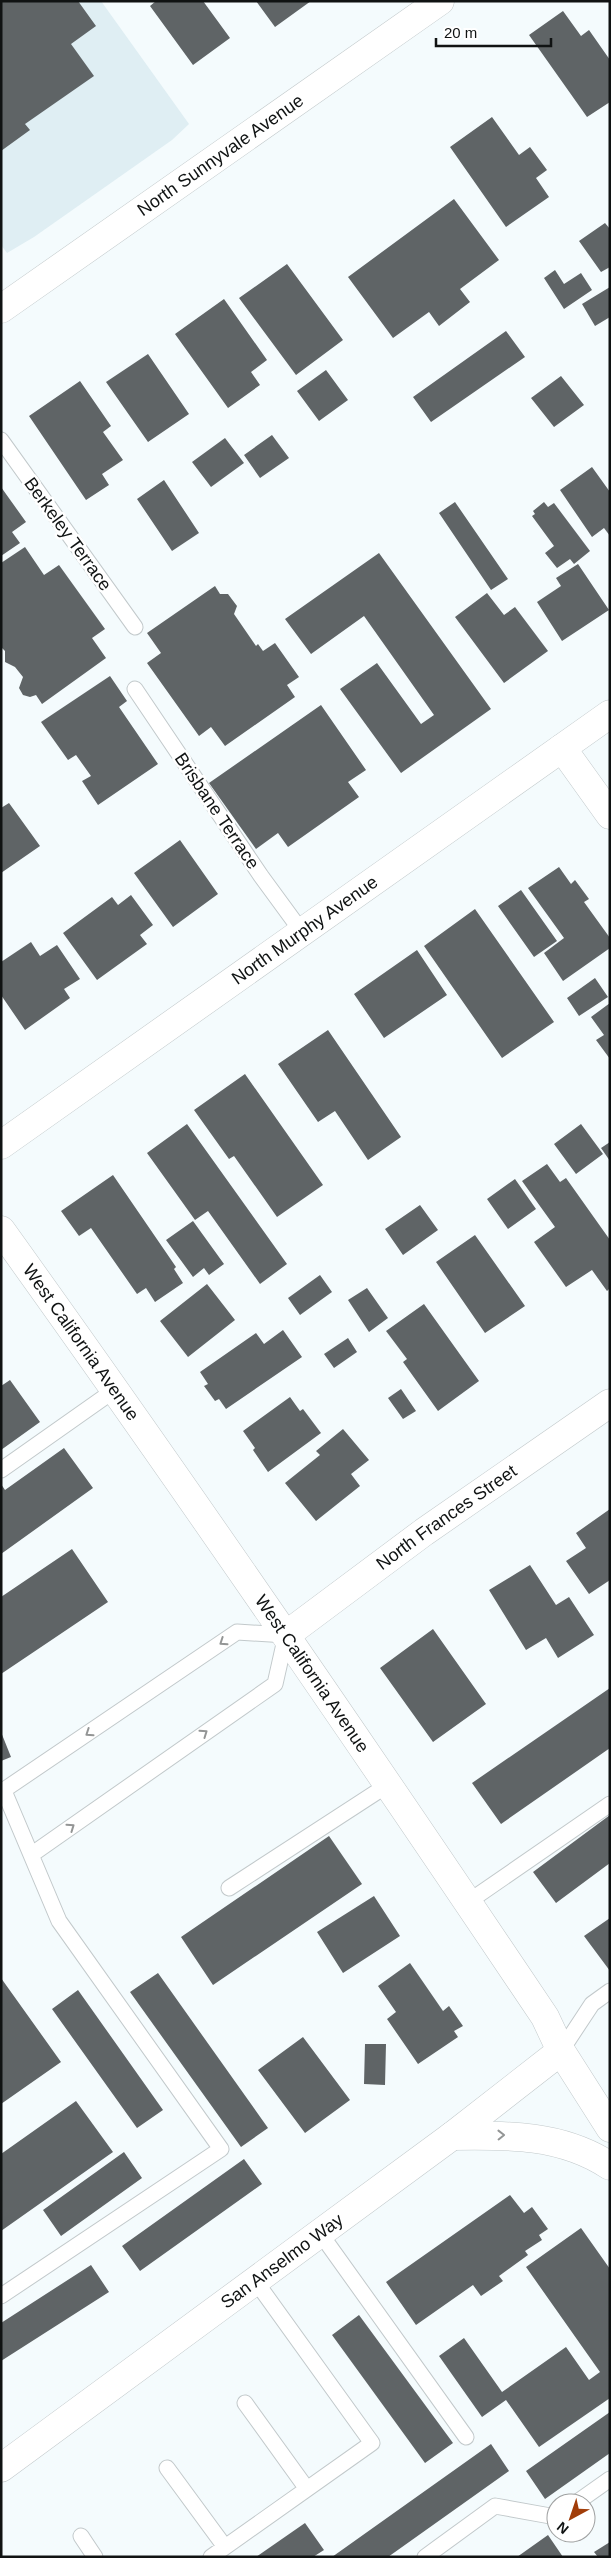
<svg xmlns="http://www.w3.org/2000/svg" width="611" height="2558" font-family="Helvetica,sans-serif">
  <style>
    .built { fill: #dfeef3 }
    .building { fill: #5f6466 }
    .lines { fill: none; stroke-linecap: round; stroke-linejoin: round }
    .lane-casing { stroke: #c2c9cb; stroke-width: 17 }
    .street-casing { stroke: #c2c9cb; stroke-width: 29 }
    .secondary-casing { stroke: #c2c9cb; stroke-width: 29 }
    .primary-casing { stroke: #c2c9cb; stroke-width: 29 }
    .lane { stroke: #fff; stroke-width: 15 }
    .street { stroke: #fff; stroke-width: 28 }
    .secondary { stroke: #fff; stroke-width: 28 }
    .primary { stroke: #fff; stroke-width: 28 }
    .oneway { stroke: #939595 }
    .labels { text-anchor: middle; stroke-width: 5; stroke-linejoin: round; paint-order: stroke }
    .street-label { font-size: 18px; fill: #101313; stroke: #fff }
  </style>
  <rect width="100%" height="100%" fill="#f4fbfd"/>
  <path class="built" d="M 1,1 L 101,1 L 189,124 L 172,140 L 34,237 L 7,253 L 1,245 Z"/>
  <path class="building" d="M 1,1 L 78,1 L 96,26 L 71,44 L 94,76 L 25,124 L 30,130 L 1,151 Z
    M 156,1 L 203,1 L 230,38 L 193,65 L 150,6 Z
    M 256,1 L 311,1 L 275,27 Z
    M 563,11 L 581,36 L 589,30 L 610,60 L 610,102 L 587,117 L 529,35 Z
    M 492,117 L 519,155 L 530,147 L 547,170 L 536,178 L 549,197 L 506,227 L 450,147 Z
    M 454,199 L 499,260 L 460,289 L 470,302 L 439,326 L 429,312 L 393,338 L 348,277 Z
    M 605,223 L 610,229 L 610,267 L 601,272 L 579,241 Z
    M 287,264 L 343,340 L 296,375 L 239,298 Z
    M 555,270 L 564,284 L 581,273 L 592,290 L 564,309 L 544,278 Z
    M 610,287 L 610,317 L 595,326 L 582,304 Z
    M 224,299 L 267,360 L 251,372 L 260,385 L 228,408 L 175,334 Z
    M 506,331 L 525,357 L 431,422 L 413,397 Z
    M 148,354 L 189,414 L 148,442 L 106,382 Z
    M 326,370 L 348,400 L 319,421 L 297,391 Z
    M 561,376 L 584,405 L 554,427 L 531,398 Z
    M 80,381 L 111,426 L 103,432 L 123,460 L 102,474 L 109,485 L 86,500 L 29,416 Z
    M 272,435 L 289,458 L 260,478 L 244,455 Z
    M 225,438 L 244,463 L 211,487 L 192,462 Z
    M 592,467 L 610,492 L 610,536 L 604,528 L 592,537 L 560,490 Z
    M 164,480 L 199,533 L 172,551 L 137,499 Z
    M 1,487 L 26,522 L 12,532 L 20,543 L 1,556 Z
    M 455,502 L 508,579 L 491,590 L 439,513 Z
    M 544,502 L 548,507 L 554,503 L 590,551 L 574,564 L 570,559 L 557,568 L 545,553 L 554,546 L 532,516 L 535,514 L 533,511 Z
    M 25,547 L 44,575 L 59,565 L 105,629 L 92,638 L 106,658 L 42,704 L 36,695 L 30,697 L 23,695 L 19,688 L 23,677 L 15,667 L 5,662 L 5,651 L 1,647 L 1,563 Z
    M 379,553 L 491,709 L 401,773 L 340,689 L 377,663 L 421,724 L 434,715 L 364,616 L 311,654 L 285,619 Z
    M 578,564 L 609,610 L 562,641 L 537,602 L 561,586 L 556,578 Z
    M 215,586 L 220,594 L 228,594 L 237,606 L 234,614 L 256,646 L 258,644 L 263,651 L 275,643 L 299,677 L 287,685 L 295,697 L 225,746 L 211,727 L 199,736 L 147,663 L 161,653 L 147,633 Z
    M 487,593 L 504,615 L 515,607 L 548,651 L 504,683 L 455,617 Z
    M 110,676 L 127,701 L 119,707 L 158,764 L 98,805 L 82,781 L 91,776 L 76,755 L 68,760 L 41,722 Z
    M 321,705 L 366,770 L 348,782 L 359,797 L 288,847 L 278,833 L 256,849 L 209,783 Z
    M 9,803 L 40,846 L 1,873 L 1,808 Z
    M 180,840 L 218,894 L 173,927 L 134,873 Z
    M 559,867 L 571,884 L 575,880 L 589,899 L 584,902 L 610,938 L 610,948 L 563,981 L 544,953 L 564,938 L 528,888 Z
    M 521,890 L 557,941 L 534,957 L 498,906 Z
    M 131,895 L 153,925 L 140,935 L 147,944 L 97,980 L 63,933 L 112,897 L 118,905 Z
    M 475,909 L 554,1022 L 502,1058 L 424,946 Z
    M 31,942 L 40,956 L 57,945 L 80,979 L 64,989 L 70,998 L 25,1030 L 1,995 L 1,962 Z
    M 417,950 L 447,995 L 384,1038 L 354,994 Z
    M 595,978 L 608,997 L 579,1016 L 567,998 Z
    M 610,1003 L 610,1059 L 596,1040 L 604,1035 L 591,1017 Z
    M 328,1030 L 401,1137 L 368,1160 L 335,1111 L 318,1122 L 278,1064 Z
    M 245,1074 L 323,1185 L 277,1217 L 234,1156 L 229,1159 L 194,1110 Z
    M 187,1124 L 287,1264 L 260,1284 L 208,1211 L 195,1220 L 147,1153 Z
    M 581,1124 L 603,1154 L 576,1174 L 554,1144 Z
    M 610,1142 L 610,1161 L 601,1148 Z
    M 547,1164 L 560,1182 L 566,1178 L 610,1240 L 610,1288 L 607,1291 L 592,1270 L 566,1287 L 534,1242 L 555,1227 L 522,1181 Z
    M 113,1175 L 176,1267 L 174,1269 L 183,1283 L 155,1302 L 146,1288 L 137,1294 L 91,1228 L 79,1236 L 61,1211 Z
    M 515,1179 L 536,1209 L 508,1229 L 487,1199 Z
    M 420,1205 L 438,1230 L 403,1255 L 385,1229 Z
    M 193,1221 L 224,1264 L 209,1275 L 204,1268 L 193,1277 L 166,1240 Z
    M 475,1235 L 525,1306 L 485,1333 L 436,1262 Z
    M 320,1275 L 332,1292 L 300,1315 L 288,1298 Z
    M 207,1284 L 235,1320 L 188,1357 L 160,1321 Z
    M 367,1288 L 388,1318 L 369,1332 L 348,1300 Z
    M 424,1304 L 479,1381 L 438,1411 L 403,1362 L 407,1359 L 386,1331 Z
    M 283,1330 L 302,1357 L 226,1409 L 219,1399 L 215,1401 L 204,1386 L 208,1384 L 200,1372 L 256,1333 L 264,1344 Z
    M 348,1338 L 357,1352 L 334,1368 L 324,1354 Z
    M 10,1380 L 40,1422 L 1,1450 L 1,1386 Z
    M 401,1389 L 416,1411 L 403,1419 L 388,1398 Z
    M 290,1397 L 300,1411 L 303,1409 L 321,1433 L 268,1472 L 253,1450 L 255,1448 L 243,1431 Z
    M 343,1429 L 369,1460 L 351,1474 L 360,1486 L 316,1521 L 285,1483 L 320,1455 L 316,1451 Z
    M 64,1448 L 93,1488 L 1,1554 L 1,1484 L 5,1490 Z
    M 610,1509 L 610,1580 L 589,1594 L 566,1561 L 586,1548 L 576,1533 Z
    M 72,1549 L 108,1602 L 1,1674 L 1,1597 Z
    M 530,1565 L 556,1605 L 569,1597 L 594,1635 L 558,1658 L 546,1638 L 526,1650 L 489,1590 Z
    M 433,1629 L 486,1704 L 433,1742 L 380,1668 Z
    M 610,1688 L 610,1748 L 501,1824 L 472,1783 Z
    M 1,1732 L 11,1757 L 1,1761 Z
    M 610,1815 L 610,1863 L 556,1903 L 533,1872 Z
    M 329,1836 L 362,1884 L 213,1985 L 181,1937 Z
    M 374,1896 L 400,1936 L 343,1973 L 317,1932 Z
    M 610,1918 L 610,1971 L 584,1936 Z
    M 410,1963 L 443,2011 L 449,2006 L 463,2026 L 454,2031 L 458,2037 L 418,2064 L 387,2019 L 396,2012 L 378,1986 Z
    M 158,1973 L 268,2128 L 241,2147 L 130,1992 Z
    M 1,1978 L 61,2062 L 1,2104 Z
    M 78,1990 L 163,2110 L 137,2128 L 52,2009 Z
    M 303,2037 L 350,2100 L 305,2133 L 258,2070 Z
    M 365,2044 L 386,2044 L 385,2085 L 364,2084 Z
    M 76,2101 L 113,2152 L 1,2231 L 1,2154 Z
    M 124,2152 L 142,2178 L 61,2236 L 43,2210 Z
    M 244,2159 L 262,2184 L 140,2271 L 122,2246 Z
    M 510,2195 L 524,2213 L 532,2207 L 548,2229 L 539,2235 L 542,2240 L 525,2251 L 528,2255 L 499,2276 L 503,2281 L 481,2296 L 473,2285 L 416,2325 L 386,2282 Z
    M 581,2228 L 610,2269 L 610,2398 L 539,2447 L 506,2400 L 482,2417 L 439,2356 L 464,2338 L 502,2392 L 566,2347 L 589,2380 L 600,2372 L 526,2267 Z
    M 91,2265 L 109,2292 L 1,2361 L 1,2323 Z
    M 359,2315 L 453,2443 L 425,2463 L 332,2335 Z
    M 610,2412 L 610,2453 L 545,2499 L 526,2471 Z
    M 491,2444 L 509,2471 L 388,2557 L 332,2557 Z
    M 305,2523 L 324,2550 L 313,2557 L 256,2557 Z
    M 548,2535 L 563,2557 L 517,2557 Z
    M 610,2542 L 610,2557 L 598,2557 L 594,2552 Z"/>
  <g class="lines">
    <defs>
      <path id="lane" d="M 1,440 L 135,627
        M 135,689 L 261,876 L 302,932
        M 1,1470 L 116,1389
        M 1,1792 L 237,1632 L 286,1635 L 275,1684 L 31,1855
        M 229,1888 L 389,1784
        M 468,1902 L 610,1804
        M 561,2051 L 592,2004 L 610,1991
        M 320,2233 L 466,2437
        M 1,2296 L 221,2149 L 59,1921 L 4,1791
        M 245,2403 L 307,2489
        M 167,2468 L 225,2547
        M 576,2503 L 610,2479
        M 81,2536 L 95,2557
        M 211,2557 L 372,2443 L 254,2279
        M 425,2557 L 495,2506 L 556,2517"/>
      <g id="street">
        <path d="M 562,748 L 610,815"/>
        <path id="s1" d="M 1,1145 L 610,714"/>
        <path id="s2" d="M 286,1635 L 424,1532 L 610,1403"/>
      </g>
      <g id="secondary">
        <path id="s3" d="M 1,309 L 440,1"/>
        <path id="s4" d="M 1,1230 C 187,1489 367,1752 545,2017 L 561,2051"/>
      </g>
      <g id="primary">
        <path d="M 452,2136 C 507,2135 562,2134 610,2166"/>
        <path id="s5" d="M 1,2468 L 452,2136 L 561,2051 L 610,2128"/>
      </g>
    </defs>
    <use href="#lane" class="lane-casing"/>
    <use href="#street" class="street-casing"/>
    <use href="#secondary" class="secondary-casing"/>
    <use href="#primary" class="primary-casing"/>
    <use href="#lane" class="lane"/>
    <use href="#street" class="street"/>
    <use href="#secondary" class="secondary"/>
    <use href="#primary" class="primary"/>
  </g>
  <defs><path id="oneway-chevron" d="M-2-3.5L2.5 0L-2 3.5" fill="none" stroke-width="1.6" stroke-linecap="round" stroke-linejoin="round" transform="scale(1.25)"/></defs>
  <g class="oneway">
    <use href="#oneway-chevron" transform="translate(223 1642) rotate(146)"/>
    <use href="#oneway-chevron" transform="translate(89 1733) rotate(146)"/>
    <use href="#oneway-chevron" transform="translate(204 1733) rotate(-35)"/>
    <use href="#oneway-chevron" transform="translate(71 1827) rotate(-35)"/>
    <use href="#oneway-chevron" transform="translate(501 2135) rotate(-1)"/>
  </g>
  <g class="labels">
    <g class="street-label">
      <text dy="6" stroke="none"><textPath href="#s3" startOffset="268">North Sunnyvale Avenue</textPath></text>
      <text transform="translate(68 534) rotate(54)" y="6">Berkeley Terrace</text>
      <text transform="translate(217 811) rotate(56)" y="6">Brisbane Terrace</text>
      <text dy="6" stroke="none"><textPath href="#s1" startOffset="372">North Murphy Avenue</textPath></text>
      <text dy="6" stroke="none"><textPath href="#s4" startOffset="138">West California Avenue</textPath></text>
      <text dy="6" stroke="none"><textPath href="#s2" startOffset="199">North Frances Street</textPath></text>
      <text dy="6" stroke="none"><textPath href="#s4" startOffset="542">West California Avenue</textPath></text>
      <text dy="6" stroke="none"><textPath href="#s5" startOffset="349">San Anselmo Way</textPath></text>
    </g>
  </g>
  <rect width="611" height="2558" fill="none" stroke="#101313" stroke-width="5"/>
  <g transform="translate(571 2518) rotate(220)"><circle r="24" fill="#ffffff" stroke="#9fa1a1"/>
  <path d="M0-4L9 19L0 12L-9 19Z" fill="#a13d09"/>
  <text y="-8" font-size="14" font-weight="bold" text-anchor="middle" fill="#101313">N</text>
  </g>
  <path d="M436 38v8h115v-8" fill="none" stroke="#101313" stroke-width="2.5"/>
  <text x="444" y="38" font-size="15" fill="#101313" stroke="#ffffff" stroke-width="4" paint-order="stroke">20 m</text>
</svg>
